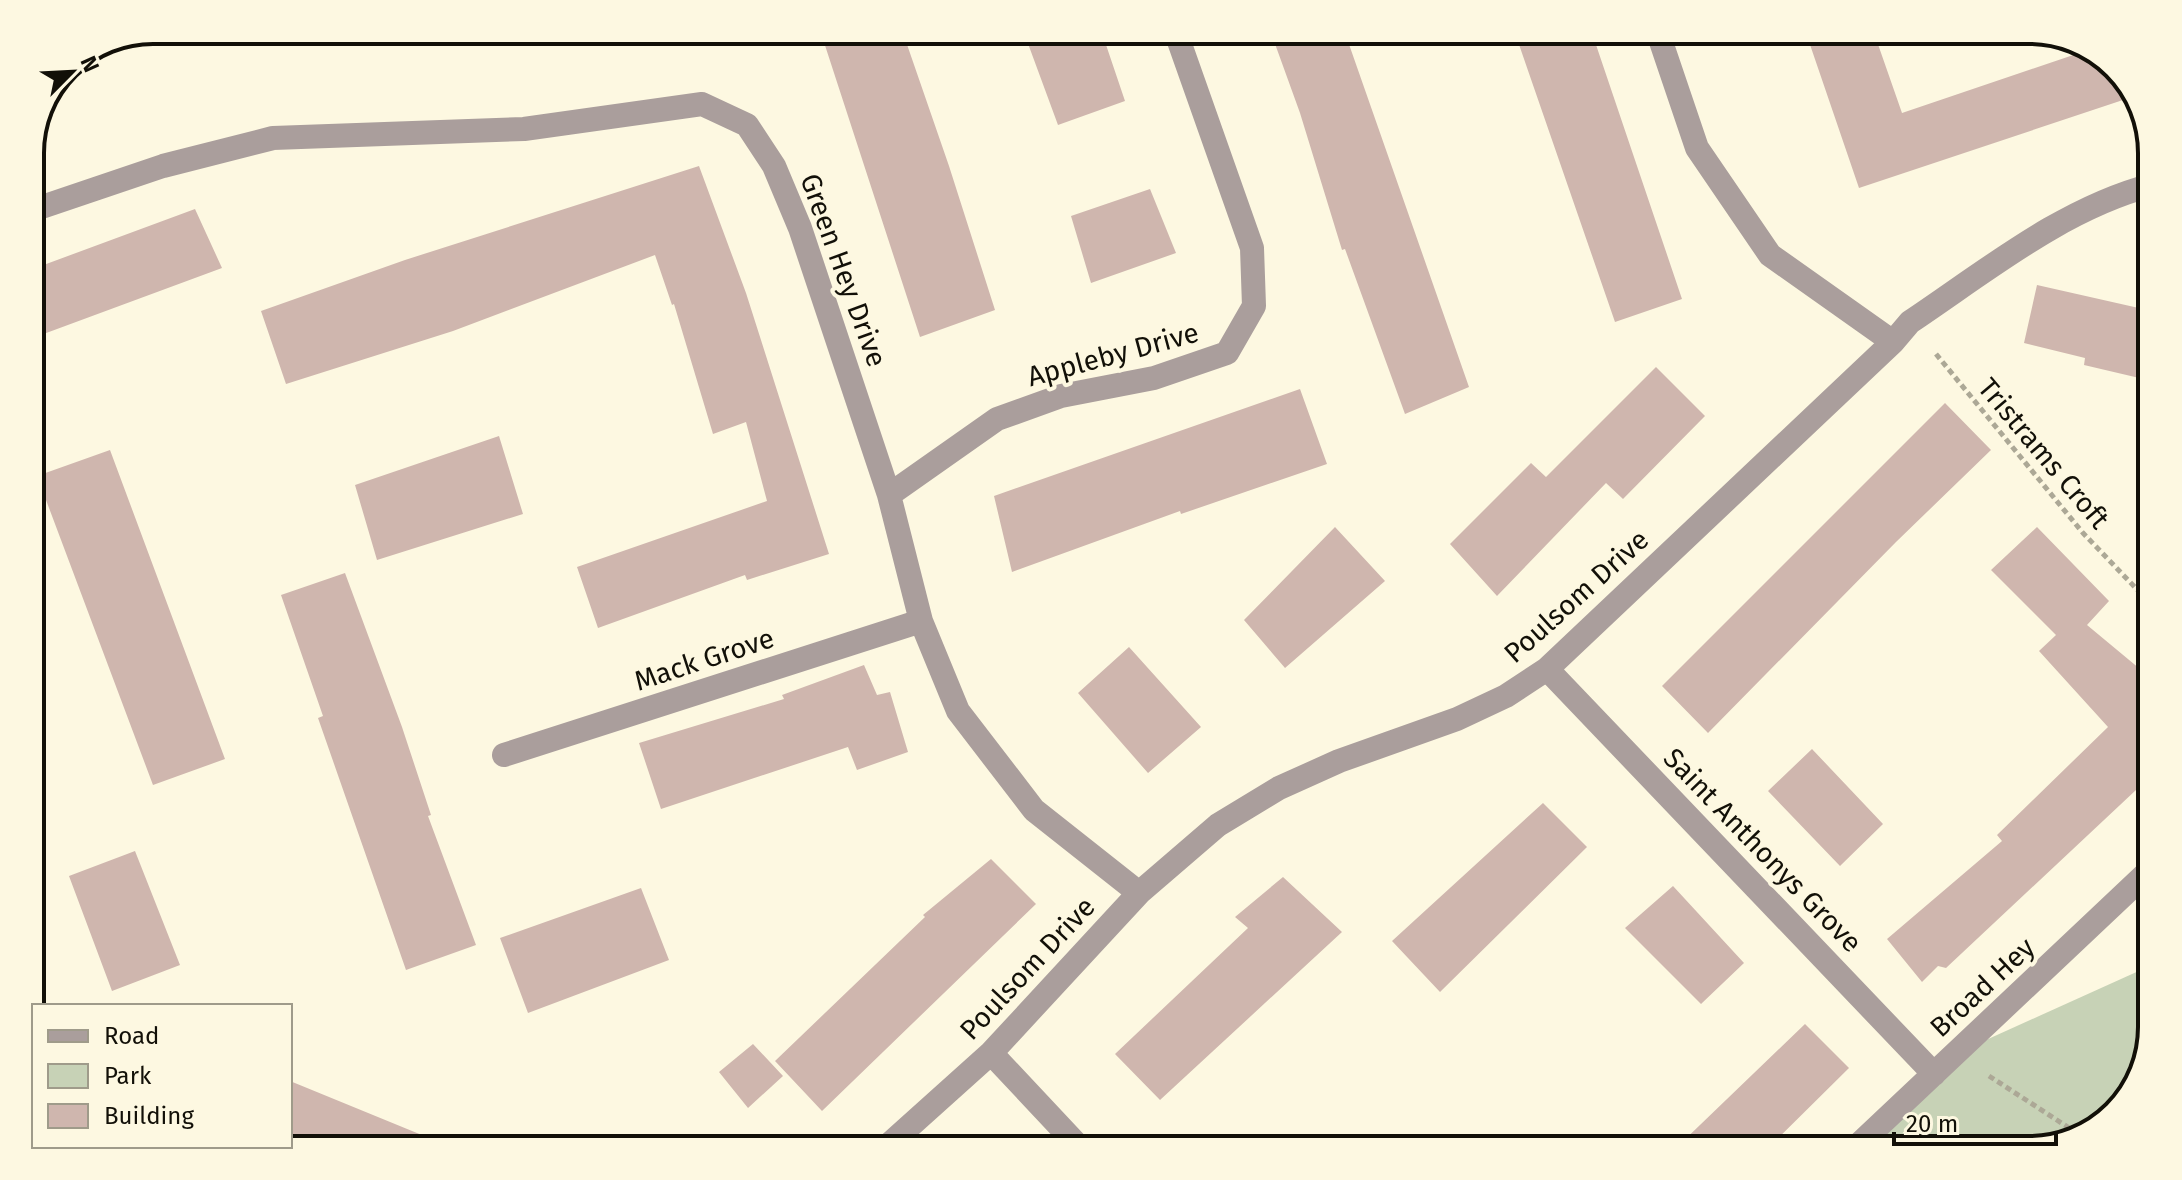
<svg xmlns="http://www.w3.org/2000/svg" width="2182" height="1180" font-family="'Fira Sans',sans-serif">
  <style>
    .green { fill: #c7d2b6 }
    .building { fill: #cfb6ae }
    .lines { fill: none; stroke-linecap: round; stroke-linejoin: round }
    .path { stroke: #aca896; stroke-width: 5; stroke-dasharray: 6 4; stroke-linecap: butt }
    .minor { stroke: #aa9e9c; stroke-width: 24 }
    .labels { text-anchor: middle; stroke-width: 8; stroke-linejoin: round; paint-order: stroke }
    .street-label { font-size: 28px; fill: #121008; stroke: #fdf8e1 }
    .rim { fill: none; stroke: #121008; stroke-width: 4 }
  </style>
  <rect width="100%" height="100%" fill="#fdf8e1"/>
  <path class="green" d="M 2152,965 L 2152,1027 L 2139,1082 L 2097,1129 L 2029,1150 L 1853,1150 L 1955,1054 Z"/>
  <path class="building" d="M 820,30 L 902,30 L 949,166 L 995,310 L 920,337 Z
    M 1023,30 L 1101,30 L 1125,101 L 1058,125 Z
    M 1270,30 L 1344,30 L 1469,387 L 1405,414 L 1345,249 L 1342,250 L 1300,113 Z
    M 1514,30 L 1591,30 L 1682,299 L 1615,322 Z
    M 1805,30 L 1873,30 L 1902,113 L 2091,49 L 2131,85 L 2135,96 L 1859,188 Z
    M 699,166 L 746,293 L 829,554 L 747,580 L 745,575 L 598,628 L 577,567 L 767,501 L 746,422 L 713,434 L 674,304 L 672,305 L 655,255 L 453,331 L 286,384 L 261,311 L 405,260 Z
    M 1150,189 L 1176,253 L 1091,283 L 1071,216 Z
    M 195,209 L 222,268 L 30,339 L 30,270 Z
    M 2037,285 L 2152,311 L 2152,381 L 2084,365 L 2085,358 L 2024,343 Z
    M 1656,367 L 1705,416 L 1623,499 L 1606,483 L 1497,596 L 1450,544 L 1531,463 L 1546,477 Z
    M 1300,389 L 1327,464 L 1181,514 L 1180,511 L 1012,572 L 994,496 Z
    M 1945,403 L 1991,450 L 1896,542 L 1708,733 L 1662,686 Z
    M 499,436 L 523,514 L 377,560 L 355,485 Z
    M 110,450 L 225,759 L 153,785 L 37,476 Z
    M 1335,527 L 1385,581 L 1285,668 L 1244,620 Z
    M 2037,527 L 2109,601 L 2087,625 L 2152,679 L 2152,775 L 1946,968 L 1938,966 L 1922,982 L 1887,939 L 2002,841 L 1997,835 L 2108,727 L 2039,651 L 2056,635 L 1991,570 Z
    M 345,573 L 402,727 L 431,815 L 428,816 L 476,945 L 406,970 L 318,718 L 323,716 L 281,595 Z
    M 1129,647 L 1201,727 L 1148,773 L 1078,693 Z
    M 864,665 L 877,695 L 890,692 L 908,752 L 857,770 L 848,747 L 661,809 L 639,743 L 784,699 L 782,695 Z
    M 1812,749 L 1883,824 L 1840,866 L 1768,791 Z
    M 1543,803 L 1587,847 L 1440,992 L 1392,941 Z
    M 135,851 L 180,965 L 112,991 L 69,876 Z
    M 991,859 L 1036,904 L 822,1111 L 775,1061 L 925,917 L 923,915 Z
    M 1283,877 L 1342,932 L 1160,1100 L 1115,1054 L 1248,928 L 1235,917 Z
    M 1673,886 L 1744,963 L 1701,1004 L 1625,928 Z
    M 641,888 L 669,960 L 528,1013 L 500,938 Z
    M 1805,1024 L 1849,1068 L 1766,1150 L 1674,1150 Z
    M 753,1044 L 783,1076 L 748,1108 L 719,1072 Z
    M 290,1081 L 456,1149 L 456,1150 L 290,1150 Z"/>
  <g class="lines">
    <path class="path" d="M 1936,354 L 2083,533 L 2152,605
      M 1989,1076 L 2080,1135"/>
    <path class="minor" d="M 1657,30 L 1697,148 L 1770,255 L 1893,342
      M 30,211 L 163,166 L 273,138 L 524,129 L 702,104 L 747,125 L 774,166 L 800,228 L 889,495 L 921,621 L 958,711 L 1034,810 L 1139,893
      M 889,495 L 997,419 L 1061,396 L 1154,378 L 1227,353 L 1254,306 L 1252,248 L 1175,30
      M 1547,669 L 1934,1074
      M 504,755 L 921,621
      M 30,1012 L 34,1018
      M 991,1053 L 1082,1150
      M 883,1150 L 991,1053 L 1139,893 L 1218,825 L 1279,788 L 1339,761 L 1457,719 L 1506,696 L 1547,669 L 1893,342 L 1910,322 C 1985,272 2063,208 2152,185
      M 1853,1150 L 2152,868"/>
  </g>
  <g class="labels">
    <g class="street-label">
      <text transform="translate(844 270) rotate(70)" y="10">Green Hey Drive</text>
      <text transform="translate(1113 354) rotate(-15)" y="10">Appleby Drive</text>
      <text transform="translate(2044 453) rotate(50)" y="10">Tristrams Croft</text>
      <text transform="translate(1576 596) rotate(-42)" y="10">Poulsom Drive</text>
      <text transform="translate(704 659) rotate(-18)" y="10">Mack Grove</text>
      <text transform="translate(1763 850) rotate(46)" y="10">Saint Anthonys Grove</text>
      <text transform="translate(1027 968) rotate(-47)" y="10">Poulsom Drive</text>
      <text transform="translate(1982 987) rotate(-43)" y="10">Broad Hey</text>
    </g>
  </g>
  <path d="M0 0H2182V1180H0ZM153 44H2029A109 109 0 0 1 2138 153V1027A109 109 0 0 1 2029 1136H153A109 109 0 0 1 44 1027V153A109 109 0 0 1 153 44Z" fill="#fdf8e1" fill-rule="evenodd"/>
  <path class="rim" d="M153 44H2029A109 109 0 0 1 2138 153V1027A109 109 0 0 1 2029 1136H153A109 109 0 0 1 44 1027V153A109 109 0 0 1 153 44Z"/>
  <rect x="32" y="1004" width="260" height="144" fill="#fdf8e1" stroke="#9f9b8a" stroke-width="2"/>
  <rect x="48" y="1030" width="40" height="12" fill="#aa9e9c" stroke="#9f9b8a" stroke-width="2"/>
  <text x="104" y="1044" font-size="24" fill="#121008">Road</text>
  <rect x="48" y="1064" width="40" height="24" fill="#c7d2b6" stroke="#9f9b8a" stroke-width="2"/>
  <text x="104" y="1084" font-size="24" fill="#121008">Park</text>
  <rect x="48" y="1104" width="40" height="24" fill="#cfb6ae" stroke="#9f9b8a" stroke-width="2"/>
  <text x="104" y="1124" font-size="24" fill="#121008">Building</text>
  <g transform="translate(72 72) rotate(66)" stroke="#fdf8e1" stroke-width="6" paint-order="stroke">
  <path d="M0-6L14 30L0 20L-14 30Z" fill="#121008"/>
  <text y="-12" font-size="22" font-weight="bold" text-anchor="middle" fill="#121008">N</text>
  </g>
  <path d="M1894 1132v12h162v-12" fill="none" stroke="#121008" stroke-width="4"/>
  <text x="1906" y="1132" font-size="24" fill="#121008" stroke="#fdf8e1" stroke-width="6" paint-order="stroke">20 m</text>
</svg>
